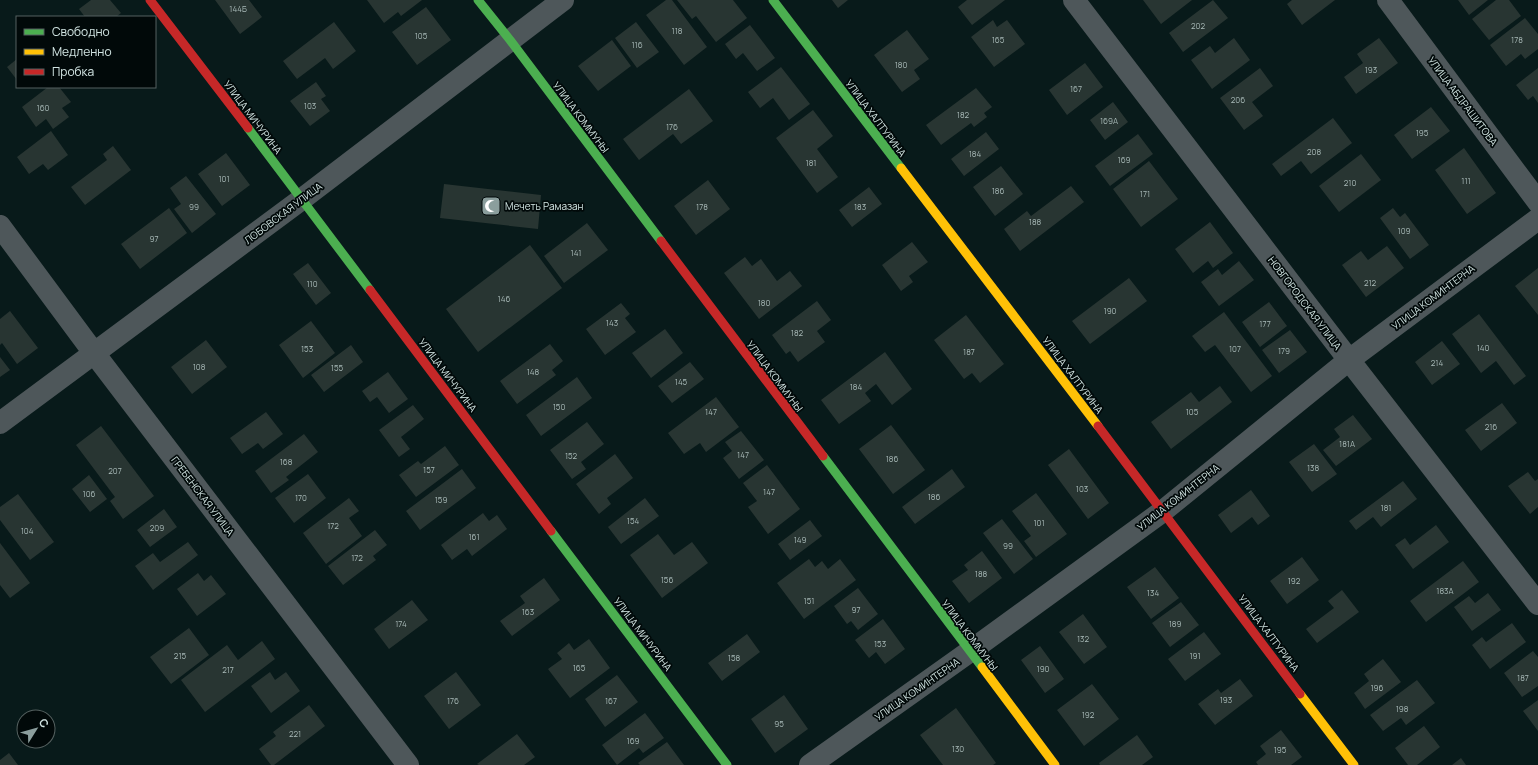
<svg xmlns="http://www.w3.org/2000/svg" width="1538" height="765" font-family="Manrope,sans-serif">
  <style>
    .building { fill: #283532 }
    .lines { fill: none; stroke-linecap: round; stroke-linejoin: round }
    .street { stroke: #4e575a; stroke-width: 22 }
    .fast { stroke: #4caf50; stroke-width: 9 }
    .slow { stroke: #ffc107; stroke-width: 9 }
    .jam { stroke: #c62828; stroke-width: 9 }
    .labels { text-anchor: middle; stroke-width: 3.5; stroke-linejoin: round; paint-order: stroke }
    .number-label { font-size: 8px; fill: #a8b9b7 }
    .street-label { font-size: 10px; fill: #d2e5e3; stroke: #010909 }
    .poi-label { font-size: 10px; fill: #d2e5e3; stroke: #010909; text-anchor: start }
  </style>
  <rect width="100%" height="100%" fill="#081a1a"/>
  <path class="building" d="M 91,0 L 110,0 L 121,13 L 116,17 L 95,17 L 94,16 L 85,17 L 79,9 Z
    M 215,0 L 249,0 L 262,17 L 240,34 Z
    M 367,0 L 422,0 L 401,16 L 398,12 L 384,23 Z
    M 666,0 L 672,0 L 707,47 L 684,65 L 646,15 Z
    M 677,0 L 733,0 L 747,18 L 716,42 L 696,16 L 692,19 Z
    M 832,0 L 848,0 L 838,8 Z
    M 967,0 L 1005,0 L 972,25 L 958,7 Z
    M 1143,0 L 1192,0 L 1161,24 Z
    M 1213,0 L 1228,18 L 1183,52 L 1169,33 Z
    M 1292,0 L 1335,0 L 1302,25 L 1287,4 Z
    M 1458,0 L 1488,0 L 1469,15 Z
    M 1496,0 L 1509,0 L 1521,16 L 1489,40 L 1472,19 Z
    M 426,7 L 451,40 L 417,65 L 392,32 Z
    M 1525,18 L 1538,34 L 1538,49 L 1525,59 L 1521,54 L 1506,66 L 1490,45 Z
    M 993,20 L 997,27 L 1007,20 L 1025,44 L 994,67 L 971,37 Z
    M 334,22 L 356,51 L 333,69 L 325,58 L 297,79 L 283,61 Z
    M 636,22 L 659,52 L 637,68 L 615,38 Z
    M 750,25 L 775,58 L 757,71 L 743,53 L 736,59 L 725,44 Z
    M 907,30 L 929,59 L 914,70 L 920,79 L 902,92 L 874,55 Z
    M 1234,38 L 1250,60 L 1212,89 L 1191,60 L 1210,46 L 1215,53 Z
    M 1379,38 L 1398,63 L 1356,94 L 1344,77 L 1363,63 L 1357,54 Z
    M 612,40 L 631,66 L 598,91 L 578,66 Z
    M 17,59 L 17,80 L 7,67 Z
    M 1085,63 L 1103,87 L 1067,115 L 1049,90 Z
    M 781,67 L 810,104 L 789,120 L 773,98 L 760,108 L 748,92 Z
    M 1260,68 L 1273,86 L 1252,102 L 1263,116 L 1244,130 L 1220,98 Z
    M 1538,68 L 1538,103 L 1533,96 L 1528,100 L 1516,85 Z
    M 316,82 L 326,96 L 321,99 L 330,111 L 310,126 L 290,101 Z
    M 48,87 L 59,87 L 71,102 L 62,108 L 69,117 L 53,129 L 46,119 L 36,127 L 22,107 Z
    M 976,88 L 992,107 L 984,113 L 987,117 L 974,127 L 971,123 L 941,145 L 926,125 Z
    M 689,89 L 713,121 L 681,144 L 673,134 L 639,160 L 623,139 Z
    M 1113,102 L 1128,122 L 1105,140 L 1090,120 Z
    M 1431,107 L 1450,131 L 1412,159 L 1394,135 Z
    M 813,110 L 833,136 L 817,149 L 838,177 L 817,193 L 776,138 Z
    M 1333,118 L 1352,143 L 1311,174 L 1301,161 L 1281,176 L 1272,164 Z
    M 51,131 L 68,155 L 48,170 L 43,164 L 29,174 L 17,157 Z
    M 986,132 L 999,149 L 964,176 L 951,159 Z
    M 1138,134 L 1153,154 L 1110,186 L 1095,166 Z
    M 113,146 L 131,170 L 85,205 L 71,187 L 107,160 L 103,154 Z
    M 1464,148 L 1496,193 L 1467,214 L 1435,170 Z
    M 226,153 L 250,185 L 222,206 L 198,174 Z
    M 1361,154 L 1381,180 L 1339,212 L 1319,186 Z
    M 1149,161 L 1178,199 L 1141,227 L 1113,189 Z
    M 1001,166 L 1023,194 L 995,216 L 973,187 Z
    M 186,176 L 216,214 L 192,233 L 174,209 L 181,204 L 170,188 Z
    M 708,180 L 730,209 L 696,235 L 674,206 Z
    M 444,184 L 541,195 L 538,229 L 440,218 Z
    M 1071,186 L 1084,202 L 1020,251 L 1004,229 L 1027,211 L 1031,216 Z
    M 869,187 L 882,204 L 852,227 L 839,210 Z
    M 169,208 L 187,233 L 140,269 L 121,244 Z
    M 1393,208 L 1400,217 L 1405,213 L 1429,245 L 1410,259 L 1380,218 Z
    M 1210,222 L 1233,253 L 1213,268 L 1208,261 L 1193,273 L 1175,249 Z
    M 587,223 L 608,250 L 564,283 L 544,256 Z
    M 912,242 L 928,262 L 909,276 L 913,282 L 901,291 L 882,265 Z
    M 530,245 L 562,288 L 478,352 L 446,309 Z
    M 1387,246 L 1404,268 L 1366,297 L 1342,265 L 1361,251 L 1368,260 Z
    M 745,257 L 752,266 L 761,259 L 777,281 L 790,271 L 802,286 L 759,319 L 724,273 Z
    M 1239,261 L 1254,280 L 1219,306 L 1201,282 L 1218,269 L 1222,275 Z
    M 308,263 L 331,293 L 316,305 L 293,274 Z
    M 1538,268 L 1538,315 L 1515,286 Z
    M 1129,278 L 1147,301 L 1090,344 L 1072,321 Z
    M 817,301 L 831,320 L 817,331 L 825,342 L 798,362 L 790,351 L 786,354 L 772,335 Z
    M 1269,302 L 1287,326 L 1260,347 L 1242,322 Z
    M 621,303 L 630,314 L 625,318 L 636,332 L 605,355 L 586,329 Z
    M 10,311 L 38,348 L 17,364 L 2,343 L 0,345 L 0,319 Z
    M 1224,312 L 1272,376 L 1251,392 L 1215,345 L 1205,352 L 1192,336 Z
    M 1479,314 L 1526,376 L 1514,385 L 1496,361 L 1481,373 L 1452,334 Z
    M 966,315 L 1004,364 L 980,383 L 972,373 L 964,379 L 934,340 Z
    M 311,321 L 335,353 L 303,378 L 279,345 Z
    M 665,329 L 683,353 L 651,378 L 632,353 Z
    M 1290,330 L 1307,352 L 1279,373 L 1262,350 Z
    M 206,340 L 227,367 L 192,394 L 171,367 Z
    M 1442,341 L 1460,364 L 1432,385 L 1415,362 Z
    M 550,344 L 563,361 L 552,370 L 556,375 L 517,404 L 500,381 Z
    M 351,345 L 363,362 L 324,392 L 311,375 Z
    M 885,352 L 912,389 L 892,405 L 876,384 L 865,393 L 871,401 L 839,424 L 821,400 Z
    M 0,357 L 10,370 L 0,377 Z
    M 690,362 L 704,379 L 672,403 L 658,386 Z
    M 388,372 L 408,399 L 389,413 L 377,397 L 370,402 L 362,391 Z
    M 577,377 L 592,398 L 541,436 L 526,415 Z
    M 1220,386 L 1232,402 L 1171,449 L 1151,422 L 1191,392 L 1199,402 Z
    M 716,397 L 739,427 L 706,452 L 700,443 L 684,454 L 668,433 Z
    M 1502,403 L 1517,423 L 1481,451 L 1465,430 Z
    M 413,405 L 424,419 L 401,437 L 410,449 L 399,457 L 379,430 Z
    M 266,412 L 283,434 L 263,449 L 258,443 L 242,454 L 230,438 Z
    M 1353,415 L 1372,439 L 1336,466 L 1323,450 L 1340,437 L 1334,429 Z
    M 587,422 L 604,444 L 581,462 L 586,469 L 572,479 L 550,450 Z
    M 891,425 L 925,470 L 893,494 L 859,449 Z
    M 101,426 L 154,496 L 123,519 L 110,501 L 115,497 L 76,445 Z
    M 741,431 L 764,460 L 739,479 L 723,458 L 732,451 L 725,442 Z
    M 304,434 L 318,452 L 286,477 L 289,480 L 271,493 L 255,471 Z
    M 1314,444 L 1337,474 L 1312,492 L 1289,462 Z
    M 445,446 L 459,465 L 416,497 L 399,475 L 418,461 L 421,464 Z
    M 1069,449 L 1109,503 L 1088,519 L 1048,465 Z
    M 615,454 L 633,478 L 607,498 L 611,504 L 599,514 L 576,484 Z
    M 767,465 L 800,509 L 768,534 L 748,507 L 757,501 L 743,483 Z
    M 462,469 L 476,488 L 420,530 L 406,511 Z
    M 952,469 L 965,487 L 915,524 L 902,507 Z
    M 1528,472 L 1535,481 L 1538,479 L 1538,507 L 1530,514 L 1508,486 Z
    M 308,474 L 326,498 L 294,523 L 275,498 Z
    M 89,475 L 107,499 L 90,512 L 72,489 Z
    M 1403,481 L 1417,499 L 1381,527 L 1373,517 L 1356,530 L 1349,521 Z
    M 1251,490 L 1270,516 L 1258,525 L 1252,517 L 1231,533 L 1218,515 Z
    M 1036,493 L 1067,534 L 1036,557 L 1024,541 L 1031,536 L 1012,511 Z
    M 18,494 L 54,542 L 30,560 L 0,520 L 0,507 Z
    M 349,498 L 359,511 L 349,518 L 362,536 L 326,564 L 303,533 Z
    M 645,498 L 659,516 L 621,544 L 608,527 Z
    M 164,509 L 177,527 L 150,547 L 137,530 Z
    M 483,513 L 489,521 L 497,515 L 507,529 L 472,556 L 467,549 L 452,560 L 441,545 Z
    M 1002,519 L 1033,559 L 1014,574 L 983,533 Z
    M 810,520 L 822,536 L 790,560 L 778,544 Z
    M 1436,525 L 1449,542 L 1413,569 L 1395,545 L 1405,538 L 1410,545 Z
    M 375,530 L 387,545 L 373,556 L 376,560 L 343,585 L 328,566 Z
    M 658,534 L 674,555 L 692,542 L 708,563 L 662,598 L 630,555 Z
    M 188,542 L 198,555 L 153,590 L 135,566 L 153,553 L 160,562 Z
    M 0,543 L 30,583 L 10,598 L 0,585 Z
    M 982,551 L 1002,578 L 969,603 L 952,581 L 968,570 L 964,565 Z
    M 1302,557 L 1319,580 L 1287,604 L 1270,581 Z
    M 809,559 L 815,567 L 822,561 L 828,569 L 840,559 L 856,580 L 804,619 L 777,583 Z
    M 1463,561 L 1479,582 L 1426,622 L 1410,601 Z
    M 1155,567 L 1179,598 L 1151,619 L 1127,587 Z
    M 198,573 L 204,581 L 211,575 L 226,594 L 197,616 L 177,589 Z
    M 544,578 L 560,600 L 512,636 L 500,621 L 525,603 L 520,596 Z
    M 858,588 L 878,614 L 858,630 L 851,621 L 847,624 L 834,606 Z
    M 1342,590 L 1359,612 L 1317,643 L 1306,629 L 1334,608 L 1328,601 Z
    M 1488,593 L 1501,610 L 1472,631 L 1454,607 L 1469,596 L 1475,603 Z
    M 412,600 L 428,620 L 389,649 L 374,629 Z
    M 1181,602 L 1199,625 L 1170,647 L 1152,623 Z
    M 1083,614 L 1107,647 L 1084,664 L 1059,632 Z
    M 883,619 L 905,649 L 885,664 L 876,652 L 869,658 L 855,640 Z
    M 1512,623 L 1526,642 L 1490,669 L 1472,645 L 1482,637 L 1486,642 Z
    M 189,628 L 209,655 L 171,684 L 150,657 Z
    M 1204,632 L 1221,654 L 1185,681 L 1168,659 Z
    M 747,634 L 760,652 L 722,681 L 708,663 Z
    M 589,639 L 610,668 L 570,698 L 548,669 L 562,659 L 557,653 L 569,643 L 574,650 Z
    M 262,641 L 275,659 L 205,712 L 181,680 L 227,645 L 238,660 Z
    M 1040,646 L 1064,679 L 1045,693 L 1021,660 Z
    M 1533,651 L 1538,657 L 1538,686 L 1522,697 L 1504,673 Z
    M 1383,659 L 1401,682 L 1365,709 L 1354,693 L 1369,681 L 1364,674 Z
    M 270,672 L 275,680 L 286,672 L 300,691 L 271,713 L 251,686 Z
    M 456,672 L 481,705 L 449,729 L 424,696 Z
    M 617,675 L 638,702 L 605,727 L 585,699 Z
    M 1240,679 L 1253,696 L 1215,725 L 1198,704 L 1218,689 L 1221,693 Z
    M 1417,680 L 1435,703 L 1406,725 L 1401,718 L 1383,731 L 1370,715 Z
    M 1092,684 L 1119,719 L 1084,746 L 1057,710 Z
    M 784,695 L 808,729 L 775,753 L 751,719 Z
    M 1538,700 L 1538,731 L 1523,711 Z
    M 309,705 L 325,726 L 274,765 L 271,765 L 259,749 L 276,736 L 273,732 Z
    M 956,708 L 996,763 L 993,765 L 943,765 L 920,735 Z
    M 645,713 L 664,738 L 643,753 L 639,748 L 617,765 L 602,745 Z
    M 1424,726 L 1440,747 L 1417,765 L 1408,765 L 1395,748 Z
    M 1281,730 L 1302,757 L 1291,765 L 1258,765 L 1256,762 L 1266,754 L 1260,746 Z
    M 517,734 L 535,757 L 524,765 L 479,765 L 477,764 Z
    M 1137,735 L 1153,757 L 1142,765 L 1100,765 L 1099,763 Z
    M 667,742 L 684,765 L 640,765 L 638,763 Z
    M 9,753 L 18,765 L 0,765 L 0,760 Z
    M 1461,758 L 1466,765 L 1452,765 Z"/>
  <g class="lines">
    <path class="street" d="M 1074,0 L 1349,360 L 1538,604
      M 1388,0 L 1538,202
      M 0,226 L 94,353 L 408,765
      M 0,423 L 302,199 L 563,0
      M 810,765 L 969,652 L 1163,511 L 1349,360 L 1538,219"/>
    <path class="fast" d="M 478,0 L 510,40 L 661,241
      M 773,0 L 901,168
      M 248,128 L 370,290
      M 823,456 L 982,667
      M 551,531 L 727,765"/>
    <path class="slow" d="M 901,168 L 1098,426
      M 982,667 L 1055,765
      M 1300,694 L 1354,765"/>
    <path class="jam" d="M 150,0 L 248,128
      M 661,241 L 823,456
      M 370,290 L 551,531
      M 1098,426 L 1300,694"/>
  </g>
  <defs>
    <symbol id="mosque-square" viewBox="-11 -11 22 22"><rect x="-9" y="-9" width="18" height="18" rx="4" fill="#8b9e9d" stroke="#010909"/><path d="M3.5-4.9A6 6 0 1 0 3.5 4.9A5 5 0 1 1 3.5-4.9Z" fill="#fff"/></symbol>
  </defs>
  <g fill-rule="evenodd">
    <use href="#mosque-square" x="480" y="195" width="22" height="22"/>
  </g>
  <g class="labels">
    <g class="number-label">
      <text x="238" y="12">144Б</text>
      <text x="1198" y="29">202</text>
      <text x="677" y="34">118</text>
      <text x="421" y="39">105</text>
      <text x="998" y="43">165</text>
      <text x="1517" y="43">178</text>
      <text x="637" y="48">116</text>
      <text x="901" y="68">180</text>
      <text x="1371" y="73">193</text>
      <text x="1076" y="92">167</text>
      <text x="1238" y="103">206</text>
      <text x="310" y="109">103</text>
      <text x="43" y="111">160</text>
      <text x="963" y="118">182</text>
      <text x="1109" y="124">169А</text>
      <text x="672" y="130">176</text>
      <text x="1422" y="136">195</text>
      <text x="1314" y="155">208</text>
      <text x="975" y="157">184</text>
      <text x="1124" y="163">169</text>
      <text x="811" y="166">181</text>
      <text x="224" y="182">101</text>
      <text x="1466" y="184">111</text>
      <text x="1350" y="186">210</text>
      <text x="998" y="194">186</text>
      <text x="1145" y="197">171</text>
      <text x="194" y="210">99</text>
      <text x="702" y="210">178</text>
      <text x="860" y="210">183</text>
      <text x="1035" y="225">188</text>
      <text x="1404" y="234">109</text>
      <text x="154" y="242">97</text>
      <text x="576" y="256">141</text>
      <text x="1370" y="286">212</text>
      <text x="312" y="287">110</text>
      <text x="504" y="302">146</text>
      <text x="764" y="306">180</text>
      <text x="1110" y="314">190</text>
      <text x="612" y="326">143</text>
      <text x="1265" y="327">177</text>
      <text x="797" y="336">182</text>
      <text x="1483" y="351">140</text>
      <text x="307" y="352">153</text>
      <text x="1235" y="352">107</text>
      <text x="1284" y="354">179</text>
      <text x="969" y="355">187</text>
      <text x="1437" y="366">214</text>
      <text x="199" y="370">108</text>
      <text x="337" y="371">155</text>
      <text x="533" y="375">148</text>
      <text x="681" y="385">145</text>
      <text x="856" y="390">184</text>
      <text x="559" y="410">150</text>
      <text x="711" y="415">147</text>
      <text x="1192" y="415">105</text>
      <text x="1491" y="430">216</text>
      <text x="1347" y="447">181А</text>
      <text x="743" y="458">147</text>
      <text x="571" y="459">152</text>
      <text x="892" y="462">186</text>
      <text x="286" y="465">168</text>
      <text x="1313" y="471">138</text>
      <text x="429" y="473">157</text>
      <text x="115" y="474">207</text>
      <text x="1082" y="492">103</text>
      <text x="769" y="495">147</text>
      <text x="89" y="497">106</text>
      <text x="934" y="500">186</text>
      <text x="301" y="501">170</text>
      <text x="441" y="503">159</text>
      <text x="1386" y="511">181</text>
      <text x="633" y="524">154</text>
      <text x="1039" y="526">101</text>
      <text x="333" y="529">172</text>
      <text x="157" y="531">209</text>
      <text x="27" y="534">104</text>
      <text x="474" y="540">161</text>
      <text x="800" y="543">149</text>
      <text x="1008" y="549">99</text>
      <text x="357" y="561">172</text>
      <text x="981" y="577">188</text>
      <text x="667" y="583">156</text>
      <text x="1294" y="584">192</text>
      <text x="1445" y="594">183А</text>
      <text x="1153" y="596">134</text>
      <text x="809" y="604">151</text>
      <text x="856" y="613">97</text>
      <text x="528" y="615">163</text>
      <text x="401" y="627">174</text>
      <text x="1175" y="627">189</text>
      <text x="1083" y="642">132</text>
      <text x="880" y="647">153</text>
      <text x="180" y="659">215</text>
      <text x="1195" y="659">191</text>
      <text x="734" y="661">158</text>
      <text x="579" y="671">165</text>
      <text x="1043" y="672">190</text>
      <text x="228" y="673">217</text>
      <text x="1523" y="681">187</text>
      <text x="1377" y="691">196</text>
      <text x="1226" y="703">193</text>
      <text x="453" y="704">176</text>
      <text x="611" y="704">167</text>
      <text x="1402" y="712">198</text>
      <text x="1088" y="718">192</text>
      <text x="779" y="727">95</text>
      <text x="295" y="737">221</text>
      <text x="633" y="744">169</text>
      <text x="958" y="752">130</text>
      <text x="1280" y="753">195</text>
    </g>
    <g class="street-label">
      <text transform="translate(1463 101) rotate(53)" y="4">УЛИЦА АБДРАШИТОВА</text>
      <text transform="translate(253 117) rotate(53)" y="4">УЛИЦА МИЧУРИНА</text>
      <text transform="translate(581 117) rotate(53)" y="4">УЛИЦА КОММУНЫ</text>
      <text transform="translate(876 118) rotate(53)" y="4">УЛИЦА ХАЛТУРИНА</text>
      <text transform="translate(283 213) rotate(-37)" y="4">ЛОБОВСКАЯ УЛИЦА</text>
      <text transform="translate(1433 297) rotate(-37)" y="4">УЛИЦА КОМИНТЕРНА</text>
      <text transform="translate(1305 303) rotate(53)" y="4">НОВГОРОДСКАЯ УЛИЦА</text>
      <text transform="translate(448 375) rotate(53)" y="4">УЛИЦА МИЧУРИНА</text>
      <text transform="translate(1073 375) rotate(53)" y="4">УЛИЦА ХАЛТУРИНА</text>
      <text transform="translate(775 376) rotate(53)" y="4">УЛИЦА КОММУНЫ</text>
      <text transform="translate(203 496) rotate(53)" y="4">ГРЕБЕНСКАЯ УЛИЦА</text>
      <text transform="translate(1178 497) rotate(-38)" y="4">УЛИЦА КОМИНТЕРНА</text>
      <text transform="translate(1269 633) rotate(53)" y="4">УЛИЦА ХАЛТУРИНА</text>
      <text transform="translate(643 634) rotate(53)" y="4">УЛИЦА МИЧУРИНА</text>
      <text transform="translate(970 635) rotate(53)" y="4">УЛИЦА КОММУНЫ</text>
      <text transform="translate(917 689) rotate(-35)" y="4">УЛИЦА КОМИНТЕРНА</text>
    </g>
    <g class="poi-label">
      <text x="505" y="210">Мечеть Рамазан</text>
    </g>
  </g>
  <rect x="16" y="16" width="140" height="72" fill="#010909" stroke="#556160"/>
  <rect x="24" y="29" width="20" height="6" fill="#4caf50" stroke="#556160"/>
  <text x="52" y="36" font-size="12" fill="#d2e5e3">Свободно</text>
  <rect x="24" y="49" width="20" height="6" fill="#ffc107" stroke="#556160"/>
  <text x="52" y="56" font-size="12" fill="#d2e5e3">Медленно</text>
  <rect x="24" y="69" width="20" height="6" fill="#c62828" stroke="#556160"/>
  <text x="52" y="76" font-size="12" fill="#d2e5e3">Пробка</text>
  <g transform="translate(36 729) rotate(53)"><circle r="19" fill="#010909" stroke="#556160"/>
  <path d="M0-3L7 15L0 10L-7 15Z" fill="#8b9e9d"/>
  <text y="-6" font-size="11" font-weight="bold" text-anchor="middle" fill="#d2e5e3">С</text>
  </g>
</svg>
